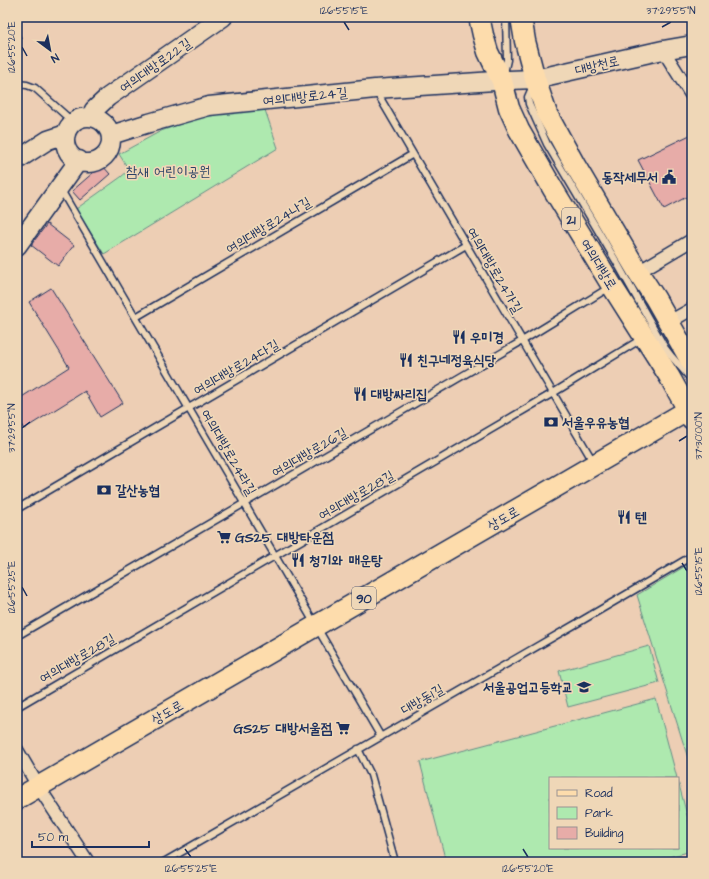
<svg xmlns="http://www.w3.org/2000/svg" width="709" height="879" font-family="'Architects Daughter','Poor Story',sans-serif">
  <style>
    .green { fill: #aee9af; stroke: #648c86 }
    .building { fill: #e7aca8; stroke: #1b2f5e }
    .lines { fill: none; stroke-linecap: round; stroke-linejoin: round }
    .lane-casing { stroke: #1b2f5e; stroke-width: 9 }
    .street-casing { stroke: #1b2f5e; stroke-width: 15 }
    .secondary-casing { stroke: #1b2f5e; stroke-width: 21 }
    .primary-casing { stroke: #1b2f5e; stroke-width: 23 }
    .lane { stroke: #efd7b7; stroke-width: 6 }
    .street { stroke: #efd7b7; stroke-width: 12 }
    .secondary { stroke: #efd7b7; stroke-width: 18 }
    .primary { stroke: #fddcac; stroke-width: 20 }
    .ticks { fill: none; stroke: #1b2f5e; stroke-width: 1.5 }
    .labels { text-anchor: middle; stroke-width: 3.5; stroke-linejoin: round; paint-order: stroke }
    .shield { fill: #efd7b7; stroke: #5b6179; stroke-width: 1 }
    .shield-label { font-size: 13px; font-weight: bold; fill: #1b2f5e }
    .street-label { font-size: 14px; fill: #1b2f5e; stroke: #efd7b7 }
    .park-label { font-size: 14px; fill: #2a4266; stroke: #efd7b7 }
    .poi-label { font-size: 14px; font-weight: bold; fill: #1b2f5e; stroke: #efd7b7; text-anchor: start }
    .neatline { fill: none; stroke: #1b2f5e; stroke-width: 1.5 }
    .ticks-label { font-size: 10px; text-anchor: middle; fill: #1b2f5e }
  </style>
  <rect width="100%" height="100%" fill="#edceb4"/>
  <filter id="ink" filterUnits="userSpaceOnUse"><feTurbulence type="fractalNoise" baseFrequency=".025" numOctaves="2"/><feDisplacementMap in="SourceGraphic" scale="8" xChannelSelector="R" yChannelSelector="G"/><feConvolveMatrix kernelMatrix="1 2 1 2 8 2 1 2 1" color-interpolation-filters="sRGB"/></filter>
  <g filter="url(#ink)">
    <path class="green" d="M 264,107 L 278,148 L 104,254 L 76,209 L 121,177 L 129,170 L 119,154 L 161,131 L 197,118 Z
      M 692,562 L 692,771 L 637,595 Z
      M 649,646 L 659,683 L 568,707 L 559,671 Z
      M 656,699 L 677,778 L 550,778 L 550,848 L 678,848 L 678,781 L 692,834 L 692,851 L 649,862 L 446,862 L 420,762 Z"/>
    <path class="building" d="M 692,134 L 692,194 L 664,209 L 638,160 Z
      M 102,165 L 110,174 L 80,200 L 72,191 Z
      M 47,224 L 74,245 L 58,266 L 31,245 Z
      M 51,288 L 123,403 L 100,417 L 85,391 L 24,429 L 17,418 L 17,400 L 69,367 L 29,302 Z"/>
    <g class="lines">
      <defs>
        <path id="lane" d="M 17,38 L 17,84
          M 504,73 L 507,60 L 506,17
          M 17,84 L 27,85 L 35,88 L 73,122
          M 532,88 L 528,97 L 529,104 L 547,144 L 616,261 L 665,348 L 672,357 L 692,380
          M 376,91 L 594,463
          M 61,190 L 381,737
          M 136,317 L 413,154
          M 17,509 L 466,245
          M 17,636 L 522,341 L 610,287
          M 17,707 L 553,393 L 643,338
          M 358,749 L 371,775 L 395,862
          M 164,862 L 581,621 L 692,556"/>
        <path id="street" d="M 663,50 L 692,96
          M 638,272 L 692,240
          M 669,322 L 692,309
          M 17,750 L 38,786 L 88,862"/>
        <path id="secondary" d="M 91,116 L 94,110 L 108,97 L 223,17
          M65 140a23 23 0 1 1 46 0a23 23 0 1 1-46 0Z
          M 111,135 L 149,123 L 209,106 L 375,89 L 509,80 L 535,79 L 663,50 L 692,45
          M 17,160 L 48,140 L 66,134
          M 17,246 L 79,160"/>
        <path id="primary" d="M 479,17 L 483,35 L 488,52 L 502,81 L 509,108 L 519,130 L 553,189 L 612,286 L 669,376 L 688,410 L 692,419
          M 521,17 L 525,41 L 535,79 L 547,114 L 575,165 L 638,272 L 655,298 L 692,363
          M 17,799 L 692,408"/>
      </defs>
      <use href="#lane" class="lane-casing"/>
      <use href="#street" class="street-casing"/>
      <use href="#secondary" class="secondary-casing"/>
      <use href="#primary" class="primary-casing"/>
      <use href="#lane" class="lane"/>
      <use href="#street" class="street"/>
      <use href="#secondary" class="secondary"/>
      <use href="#primary" class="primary"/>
    </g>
  </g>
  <path class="ticks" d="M 344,22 L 349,30M 662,27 L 671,22M 22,47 L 27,56M 22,428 L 30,422M 679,441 L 687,436M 682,563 L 687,571M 22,587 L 27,596M 185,849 L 191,857M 523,849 L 528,857"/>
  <defs>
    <symbol id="civic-bare" viewBox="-9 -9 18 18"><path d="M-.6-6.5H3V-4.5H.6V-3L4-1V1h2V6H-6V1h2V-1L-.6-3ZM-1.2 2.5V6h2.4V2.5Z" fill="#1b2f5e" stroke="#efd7b7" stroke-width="2.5" paint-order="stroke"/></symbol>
    <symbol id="restaurant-bare" viewBox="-9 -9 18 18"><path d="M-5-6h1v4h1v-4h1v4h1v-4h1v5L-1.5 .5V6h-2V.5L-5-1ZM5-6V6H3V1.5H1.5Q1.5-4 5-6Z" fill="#1b2f5e" stroke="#efd7b7" stroke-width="2.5" paint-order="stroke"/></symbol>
    <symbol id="bank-bare" viewBox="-9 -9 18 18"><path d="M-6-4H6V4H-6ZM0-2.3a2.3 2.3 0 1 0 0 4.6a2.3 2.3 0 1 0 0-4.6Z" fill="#1b2f5e" stroke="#efd7b7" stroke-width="2.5" paint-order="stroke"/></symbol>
    <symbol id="supermarket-bare" viewBox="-9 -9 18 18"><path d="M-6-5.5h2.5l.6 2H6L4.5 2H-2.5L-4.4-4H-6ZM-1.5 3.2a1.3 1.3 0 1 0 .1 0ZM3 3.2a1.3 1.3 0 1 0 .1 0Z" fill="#1b2f5e" stroke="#efd7b7" stroke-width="2.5" paint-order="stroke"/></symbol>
    <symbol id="school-bare" viewBox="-9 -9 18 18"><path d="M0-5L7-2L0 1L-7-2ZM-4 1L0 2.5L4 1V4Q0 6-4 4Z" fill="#1b2f5e" stroke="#efd7b7" stroke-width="2.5" paint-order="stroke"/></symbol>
  </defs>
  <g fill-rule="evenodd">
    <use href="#civic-bare" x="659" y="167" width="20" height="20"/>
    <use href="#restaurant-bare" x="449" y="327" width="20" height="20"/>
    <use href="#restaurant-bare" x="396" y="350" width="20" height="20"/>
    <use href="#restaurant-bare" x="350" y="384" width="20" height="20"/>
    <use href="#bank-bare" x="541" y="412" width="20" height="20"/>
    <use href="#bank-bare" x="94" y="480" width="20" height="20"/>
    <use href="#restaurant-bare" x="614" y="507" width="20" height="20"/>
    <use href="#supermarket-bare" x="214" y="527" width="20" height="20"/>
    <use href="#restaurant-bare" x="288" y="550" width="20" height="20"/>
    <use href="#school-bare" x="574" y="677" width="20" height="20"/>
    <use href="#supermarket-bare" x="333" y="718" width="20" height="20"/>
  </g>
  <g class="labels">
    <g class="shield">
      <rect x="562" y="208" width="18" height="22" rx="3"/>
      <rect x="352" y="587" width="24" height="22" rx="3"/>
    </g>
    <g class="shield-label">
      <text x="571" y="224">21</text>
      <text x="364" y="603">90</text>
    </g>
    <g class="street-label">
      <text transform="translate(155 65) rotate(-35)" y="5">여의대방로22길</text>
      <text transform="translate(597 65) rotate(-13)" y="5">대방천로</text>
      <text transform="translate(305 96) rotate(-6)" y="5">여의대방로24길</text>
      <text transform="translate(268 225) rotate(-31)" y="5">여의대방로24나길</text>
      <text transform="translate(599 264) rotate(59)" y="5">여의대방로</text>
      <text transform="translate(495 270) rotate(60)" y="5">여의대방로24가길</text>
      <text transform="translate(236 367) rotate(-30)" y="5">여의대방로24다길</text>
      <text transform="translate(229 452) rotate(60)" y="5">여의대방로24라길</text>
      <text transform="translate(309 452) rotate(-30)" y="5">여의대방로26길</text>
      <text transform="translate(356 495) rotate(-30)" y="5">여의대방로28길</text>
      <text transform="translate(503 518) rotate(-30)" y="5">상도로</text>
      <text transform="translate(77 658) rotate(-30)" y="5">여의대방로28길</text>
      <text transform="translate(422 699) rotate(-30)" y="5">대방동1길</text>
      <text transform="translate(167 712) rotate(-30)" y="5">상도로</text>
    </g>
    <g class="park-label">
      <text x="168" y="176">참새 어린이공원</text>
    </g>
    <g class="poi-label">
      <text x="658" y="182" text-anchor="end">동작세무서</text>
      <text x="470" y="342">우미경</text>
      <text x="417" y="365">친구네정육식당</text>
      <text x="371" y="399">대방싸리집</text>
      <text x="562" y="427">서울우유농협</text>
      <text x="115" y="495">갈산농협</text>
      <text x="635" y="522">텐</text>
      <text x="235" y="542">GS25 대방타운점</text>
      <text x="309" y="565">청기와 매운탕</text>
      <text x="573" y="692" text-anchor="end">서울공업고등학교</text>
      <text x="332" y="733" text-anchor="end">GS25 대방서울점</text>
    </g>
  </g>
  <rect width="709" height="879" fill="none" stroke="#efd7b7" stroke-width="44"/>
  <rect x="549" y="777" width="130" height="72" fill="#efd7b7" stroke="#9a9493"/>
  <rect x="557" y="790" width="20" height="6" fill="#fddcac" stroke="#9a9493"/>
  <text x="585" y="797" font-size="12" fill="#1b2f5e">Road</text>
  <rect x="557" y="807" width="20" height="12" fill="#aee9af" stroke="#9a9493"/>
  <text x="585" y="817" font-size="12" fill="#1b2f5e">Park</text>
  <rect x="557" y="827" width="20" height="12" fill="#e7aca8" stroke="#9a9493"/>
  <text x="585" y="837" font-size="12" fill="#1b2f5e">Building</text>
  <g transform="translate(50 50) rotate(148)" stroke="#efd7b7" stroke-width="3" paint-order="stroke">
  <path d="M0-3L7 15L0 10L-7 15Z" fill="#1b2f5e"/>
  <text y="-6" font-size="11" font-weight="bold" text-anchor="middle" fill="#1b2f5e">N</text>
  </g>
  <path d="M32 841v6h117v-6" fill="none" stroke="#1b2f5e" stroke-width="2"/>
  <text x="38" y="841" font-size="12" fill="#1b2f5e" stroke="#efd7b7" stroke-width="3" paint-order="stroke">50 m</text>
  <rect x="22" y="22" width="665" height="835" class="neatline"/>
  <g class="ticks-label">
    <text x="344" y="14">126°55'15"E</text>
    <text x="671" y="14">37°29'55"N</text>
    <text transform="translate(11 47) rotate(-90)" y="4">126°55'20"E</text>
    <text transform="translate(11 428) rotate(-90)" y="4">37°29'55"N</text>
    <text transform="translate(698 436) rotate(-90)" y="4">37°30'00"N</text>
    <text transform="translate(698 571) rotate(-90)" y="4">126°55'15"E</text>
    <text transform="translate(11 587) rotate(-90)" y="4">126°55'25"E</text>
    <text x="191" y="872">126°55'25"E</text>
    <text x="528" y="872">126°55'20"E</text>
  </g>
</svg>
